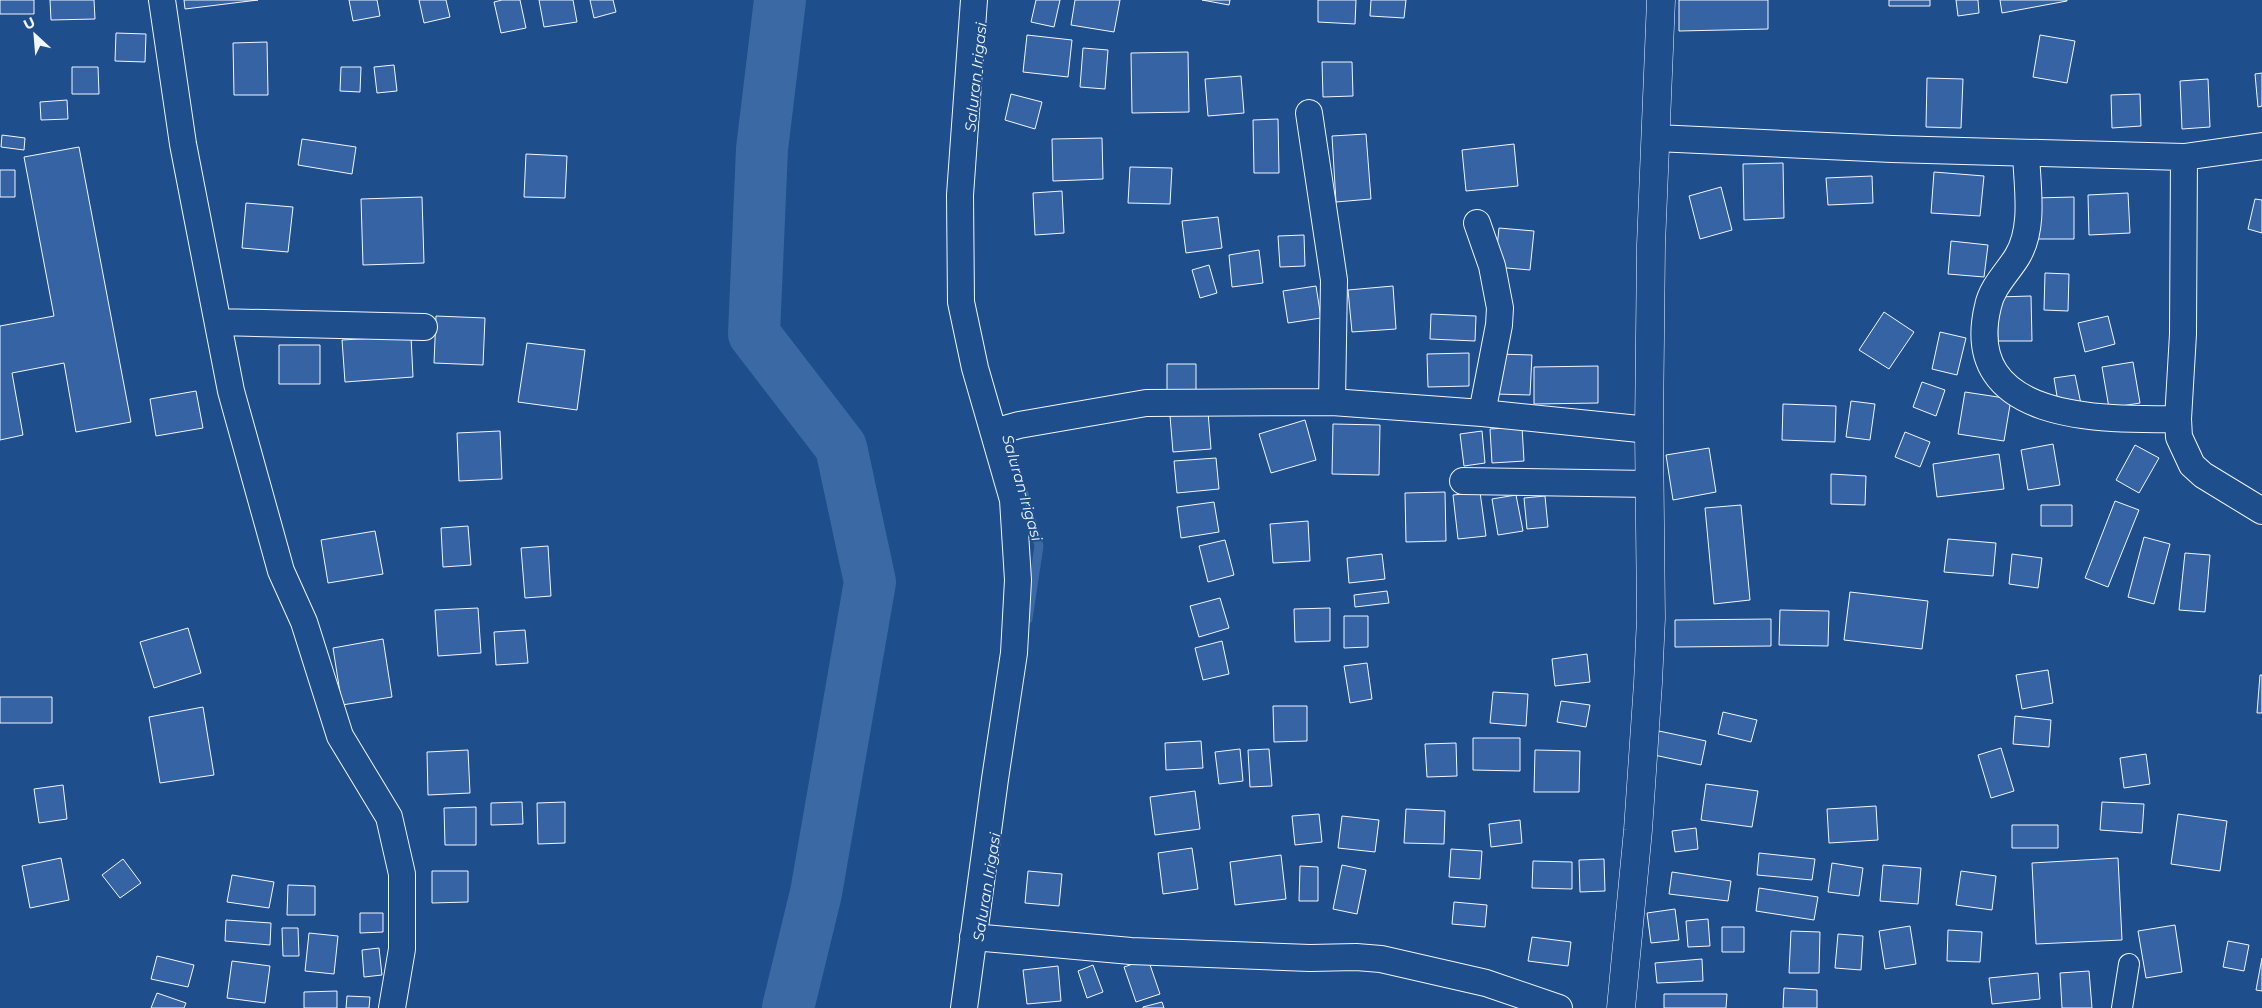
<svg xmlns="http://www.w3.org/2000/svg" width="2262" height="1008" font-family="Montserrat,sans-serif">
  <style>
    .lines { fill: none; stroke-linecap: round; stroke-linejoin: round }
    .stream { stroke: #3b69a3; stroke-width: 9 }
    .river { stroke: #3b69a3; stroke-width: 52 }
    .building { fill: #3563a3; stroke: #f2f6ff }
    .pedestrian-casing { stroke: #f2f6ff; stroke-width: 22 }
    .minor-casing { stroke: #f2f6ff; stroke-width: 28 }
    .tertiary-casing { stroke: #f2f6ff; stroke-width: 29 }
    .pedestrian { stroke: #1f4e8c; stroke-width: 20 }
    .minor { stroke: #1f4e8c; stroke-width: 26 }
    .tertiary { stroke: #1f4e8c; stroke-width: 28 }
    .labels { text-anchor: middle; stroke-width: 4; stroke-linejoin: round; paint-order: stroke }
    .water-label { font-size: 15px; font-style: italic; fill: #f2f6ff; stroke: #1f4e8c }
  </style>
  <rect width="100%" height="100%" fill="#1f4e8c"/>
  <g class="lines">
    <path class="stream" d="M 1023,491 L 1039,546 L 1028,619"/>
    <path class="river" d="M 780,0 L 762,149 L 754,334 L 841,447 L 870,582 L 816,893 L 788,1008"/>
  </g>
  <path class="building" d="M 0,0 L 34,0 L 34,14 L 0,14 Z
    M 50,0 L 94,0 L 95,19 L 51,20 Z
    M 184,0 L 258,0 L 185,9 Z
    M 349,0 L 377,0 L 380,16 L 353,21 Z
    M 419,0 L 446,0 L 450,17 L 424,23 Z
    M 502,0 L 520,0 L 526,28 L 501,33 L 494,2 Z
    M 539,0 L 573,0 L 577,22 L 544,27 Z
    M 590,0 L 613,0 L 616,12 L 594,18 Z
    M 1036,0 L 1060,0 L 1054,27 L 1031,22 Z
    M 1075,0 L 1120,0 L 1114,32 L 1071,25 Z
    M 1202,0 L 1230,0 L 1229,5 Z
    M 1318,0 L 1356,0 L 1355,24 L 1318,22 Z
    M 1371,0 L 1406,0 L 1404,18 L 1370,16 Z
    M 1679,0 L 1768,0 L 1768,29 L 1679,31 Z
    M 1889,0 L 1930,0 L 1930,6 L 1889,6 Z
    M 1956,0 L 1978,0 L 1979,13 L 1958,16 Z
    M 2000,0 L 2067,0 L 2067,1 L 2002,13 Z
    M 116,33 L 146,34 L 145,62 L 115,61 Z
    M 1027,35 L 1072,40 L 1068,77 L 1023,72 Z
    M 2040,35 L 2075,41 L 2067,83 L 2033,77 Z
    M 267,42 L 268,95 L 234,95 L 233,43 Z
    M 1083,48 L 1108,50 L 1105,89 L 1080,87 Z
    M 1188,52 L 1189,112 L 1132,113 L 1131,53 Z
    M 1322,62 L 1352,62 L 1353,96 L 1323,97 Z
    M 394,65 L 397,91 L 377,93 L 374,67 Z
    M 72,67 L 98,67 L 99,94 L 72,94 Z
    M 341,67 L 361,67 L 360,92 L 340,91 Z
    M 2262,73 L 2262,106 L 2258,107 L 2255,74 Z
    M 1241,76 L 1244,113 L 1208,116 L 1205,79 Z
    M 1927,78 L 1963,79 L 1961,128 L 1926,127 Z
    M 2208,79 L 2210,127 L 2182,129 L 2180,81 Z
    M 1011,94 L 1042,102 L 1035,129 L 1005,120 Z
    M 2140,94 L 2141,126 L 2112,128 L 2111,95 Z
    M 67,100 L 68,119 L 41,120 L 40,102 Z
    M 1278,119 L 1279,173 L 1254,173 L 1253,120 Z
    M 1366,134 L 1371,199 L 1336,202 L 1332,136 Z
    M 2,135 L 25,138 L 24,150 L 1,147 Z
    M 1102,138 L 1103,179 L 1053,181 L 1052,139 Z
    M 302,139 L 356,147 L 352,174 L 298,165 Z
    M 1514,144 L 1518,186 L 1466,191 L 1462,150 Z
    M 79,147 L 131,422 L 76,432 L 64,363 L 12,373 L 23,435 L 0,440 L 0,326 L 54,316 L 24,157 Z
    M 526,154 L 567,156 L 565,198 L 524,197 Z
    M 1783,163 L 1784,218 L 1744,220 L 1743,164 Z
    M 1130,167 L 1172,168 L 1170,204 L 1128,203 Z
    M 0,170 L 15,170 L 15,197 L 0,197 Z
    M 1934,172 L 1984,176 L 1980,216 L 1931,213 Z
    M 1872,176 L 1873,203 L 1828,205 L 1826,178 Z
    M 1721,187 L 1732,230 L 1700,239 L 1689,196 Z
    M 1062,191 L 1064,233 L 1035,235 L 1033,193 Z
    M 2128,193 L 2130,233 L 2089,235 L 2088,195 Z
    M 422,197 L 424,263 L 363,265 L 361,199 Z
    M 2074,197 L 2074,239 L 2035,239 L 2035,198 Z
    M 2255,199 L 2262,200 L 2262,233 L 2248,229 Z
    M 246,203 L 293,207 L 288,252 L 242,248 Z
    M 1218,217 L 1222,248 L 1186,253 L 1182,221 Z
    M 1499,228 L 1534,231 L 1530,270 L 1495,267 Z
    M 1304,235 L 1305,266 L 1280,267 L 1278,236 Z
    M 1951,241 L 1988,245 L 1984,277 L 1948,274 Z
    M 1259,250 L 1263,283 L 1232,287 L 1229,255 Z
    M 1209,265 L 1217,293 L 1200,298 L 1192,270 Z
    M 2045,273 L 2069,274 L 2068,311 L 2044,310 Z
    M 1316,286 L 1321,318 L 1288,323 L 1283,291 Z
    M 1393,286 L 1396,329 L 1352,332 L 1348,290 Z
    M 2031,296 L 2032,341 L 1998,341 L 1997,297 Z
    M 1884,312 L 1914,332 L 1889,369 L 1859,350 Z
    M 1431,314 L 1476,316 L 1475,341 L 1430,339 Z
    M 436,316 L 485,318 L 483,365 L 434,363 Z
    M 2108,316 L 2115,344 L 2085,352 L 2078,323 Z
    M 1940,332 L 1966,338 L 1957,375 L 1932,369 Z
    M 411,336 L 413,377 L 345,382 L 342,340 Z
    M 527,343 L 585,350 L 577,410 L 518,402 Z
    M 279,345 L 320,345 L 320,384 L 279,384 Z
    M 1469,353 L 1469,386 L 1428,387 L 1427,354 Z
    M 1497,354 L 1532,355 L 1530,395 L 1496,394 Z
    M 2133,362 L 2140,403 L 2109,408 L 2102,367 Z
    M 1167,364 L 1196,364 L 1196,391 L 1167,391 Z
    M 1598,366 L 1598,403 L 1534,404 L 1534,367 Z
    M 2075,375 L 2081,404 L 2059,408 L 2054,378 Z
    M 1922,382 L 1945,390 L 1936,416 L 1913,407 Z
    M 196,391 L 203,428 L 156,436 L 150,399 Z
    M 1965,392 L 2011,399 L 2004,441 L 1958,434 Z
    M 1851,401 L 1875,404 L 1870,440 L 1846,437 Z
    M 1783,404 L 1836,406 L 1835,442 L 1782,440 Z
    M 1208,412 L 1211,449 L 1173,452 L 1170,416 Z
    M 1305,420 L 1316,460 L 1271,473 L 1259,434 Z
    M 1333,424 L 1380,425 L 1379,475 L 1332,474 Z
    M 1522,427 L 1524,461 L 1492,463 L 1490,429 Z
    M 500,431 L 502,479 L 459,481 L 457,433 Z
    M 1482,431 L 1485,463 L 1464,466 L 1460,434 Z
    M 1905,432 L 1930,442 L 1920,467 L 1895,457 Z
    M 2053,444 L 2060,485 L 2028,490 L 2021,450 Z
    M 2135,445 L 2159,458 L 2139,493 L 2116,480 Z
    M 1709,448 L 1716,492 L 1673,500 L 1666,455 Z
    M 1999,454 L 2004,489 L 1937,497 L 1933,464 Z
    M 1216,458 L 1219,489 L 1177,493 L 1174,461 Z
    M 1831,474 L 1866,476 L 1865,505 L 1831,504 Z
    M 1445,492 L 1446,541 L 1406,542 L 1405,493 Z
    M 1480,492 L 1486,536 L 1458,539 L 1453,495 Z
    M 1516,495 L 1523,531 L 1498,535 L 1492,499 Z
    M 1545,496 L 1548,527 L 1527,529 L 1524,498 Z
    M 2115,501 L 2139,510 L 2108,587 L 2085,578 Z
    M 1214,502 L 1219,532 L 1181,538 L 1177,507 Z
    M 1741,505 L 1750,600 L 1714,604 L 1705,508 Z
    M 2041,505 L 2072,505 L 2072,526 L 2041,526 Z
    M 1308,521 L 1310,561 L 1273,563 L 1270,524 Z
    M 468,526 L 471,565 L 443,567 L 441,528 Z
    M 375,531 L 383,574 L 328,583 L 321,540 Z
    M 2144,537 L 2170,544 L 2154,604 L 2128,597 Z
    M 1948,539 L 1996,543 L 1993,576 L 1944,572 Z
    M 1225,540 L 1234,575 L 1208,582 L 1199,546 Z
    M 548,546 L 551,596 L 525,598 L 521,548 Z
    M 2185,553 L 2210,555 L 2205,612 L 2179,610 Z
    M 1382,554 L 1385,579 L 1349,583 L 1347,558 Z
    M 2012,554 L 2042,558 L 2038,588 L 2009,584 Z
    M 1387,591 L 1389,603 L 1355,607 L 1354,595 Z
    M 1850,592 L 1928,601 L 1922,649 L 1844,640 Z
    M 1220,598 L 1229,628 L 1199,637 L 1190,606 Z
    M 478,608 L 481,653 L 438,656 L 435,610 Z
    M 1330,608 L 1330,641 L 1295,642 L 1294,609 Z
    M 1780,610 L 1829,611 L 1828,646 L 1779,645 Z
    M 1344,616 L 1368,616 L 1368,647 L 1344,648 Z
    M 1771,619 L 1771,646 L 1675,647 L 1675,620 Z
    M 188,628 L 201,673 L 154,688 L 140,642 Z
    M 525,630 L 528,663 L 496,665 L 494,632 Z
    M 383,639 L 392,697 L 342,705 L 333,648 Z
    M 1222,641 L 1229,674 L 1203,680 L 1195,648 Z
    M 1587,654 L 1590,682 L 1555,686 L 1552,659 Z
    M 1367,663 L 1372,699 L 1350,703 L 1344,666 Z
    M 2048,670 L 2053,703 L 2022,709 L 2016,675 Z
    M 2260,675 L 2262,675 L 2262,713 L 2257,713 Z
    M 1493,692 L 1528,694 L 1526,726 L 1490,723 Z
    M 0,697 L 52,697 L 52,723 L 0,723 Z
    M 1561,701 L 1590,705 L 1586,727 L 1557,722 Z
    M 1273,706 L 1307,706 L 1307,741 L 1274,742 Z
    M 203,707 L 214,775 L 160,783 L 149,717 Z
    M 1723,712 L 1757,720 L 1751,742 L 1718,734 Z
    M 2015,716 L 2051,720 L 2049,747 L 2013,744 Z
    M 1659,731 L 1706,741 L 1701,765 L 1654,755 Z
    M 1473,738 L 1520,738 L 1520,771 L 1473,770 Z
    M 1201,741 L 1203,768 L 1166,770 L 1165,743 Z
    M 1456,743 L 1457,776 L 1427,777 L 1425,744 Z
    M 2001,748 L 2014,791 L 1991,798 L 1978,755 Z
    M 1240,749 L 1243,781 L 1219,784 L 1215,752 Z
    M 1269,749 L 1272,786 L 1250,787 L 1248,750 Z
    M 468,750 L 470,793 L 428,795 L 427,752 Z
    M 1535,750 L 1580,751 L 1579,792 L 1534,792 Z
    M 2146,754 L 2150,784 L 2124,788 L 2120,758 Z
    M 1706,784 L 1758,791 L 1752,827 L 1701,820 Z
    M 63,785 L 67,819 L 39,823 L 34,789 Z
    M 1195,791 L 1200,829 L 1155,835 L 1150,797 Z
    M 522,802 L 523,824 L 491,825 L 491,803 Z
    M 565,802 L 565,843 L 538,844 L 537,803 Z
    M 2102,802 L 2144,804 L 2142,833 L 2100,830 Z
    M 1876,806 L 1878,840 L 1829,843 L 1827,809 Z
    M 476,807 L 476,845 L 445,845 L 444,808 Z
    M 1406,809 L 1445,811 L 1444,844 L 1404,843 Z
    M 1319,814 L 1322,842 L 1295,845 L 1292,816 Z
    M 2178,814 L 2227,821 L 2220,871 L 2171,864 Z
    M 1342,816 L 1379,820 L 1375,852 L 1338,848 Z
    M 1520,820 L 1522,843 L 1491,847 L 1489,824 Z
    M 2012,825 L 2058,825 L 2058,848 L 2012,848 Z
    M 1696,828 L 1698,849 L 1675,852 L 1672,831 Z
    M 1192,848 L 1198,889 L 1163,894 L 1158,853 Z
    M 1451,849 L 1482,851 L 1480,879 L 1449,877 Z
    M 1759,853 L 1815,859 L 1812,880 L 1757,875 Z
    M 1281,855 L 1286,899 L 1235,905 L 1230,862 Z
    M 61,858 L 69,900 L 30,908 L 22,866 Z
    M 2118,858 L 2122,940 L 2036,944 L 2032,863 Z
    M 123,859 L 141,883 L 120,898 L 102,875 Z
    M 1604,859 L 1605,891 L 1580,892 L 1579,860 Z
    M 1533,861 L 1572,862 L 1572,889 L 1532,888 Z
    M 1832,863 L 1863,868 L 1859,896 L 1828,892 Z
    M 1342,865 L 1366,870 L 1357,914 L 1333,909 Z
    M 1883,865 L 1921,868 L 1918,904 L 1880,901 Z
    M 1300,866 L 1318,867 L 1318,901 L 1299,901 Z
    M 432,871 L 468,871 L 468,902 L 432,903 Z
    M 1028,871 L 1062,874 L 1059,906 L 1025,903 Z
    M 1961,871 L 1996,876 L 1992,910 L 1956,905 Z
    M 1672,872 L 1731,881 L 1728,901 L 1669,894 Z
    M 232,875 L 274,882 L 269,908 L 227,902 Z
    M 288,885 L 315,886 L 315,915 L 287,915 Z
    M 1759,888 L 1818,897 L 1814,920 L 1756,911 Z
    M 1454,902 L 1487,905 L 1485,927 L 1452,924 Z
    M 1675,909 L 1679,940 L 1651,943 L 1647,913 Z
    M 360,913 L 383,913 L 383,932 L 360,933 Z
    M 1708,919 L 1710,946 L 1688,947 L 1686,921 Z
    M 226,920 L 271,923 L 270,945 L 225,941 Z
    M 2175,925 L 2182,972 L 2146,978 L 2138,931 Z
    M 1910,926 L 1916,964 L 1885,969 L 1879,931 Z
    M 1722,927 L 1744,927 L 1744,952 L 1722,952 Z
    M 282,928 L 298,928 L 299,956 L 283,956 Z
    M 1948,930 L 1982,932 L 1980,962 L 1947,961 Z
    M 1791,931 L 1820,932 L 1819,973 L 1789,973 Z
    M 309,933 L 338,936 L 334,974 L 305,971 Z
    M 1838,934 L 1863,936 L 1861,970 L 1835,968 Z
    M 1532,937 L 1571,942 L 1568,966 L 1528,961 Z
    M 2228,941 L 2249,945 L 2244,971 L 2223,967 Z
    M 379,948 L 382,975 L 364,977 L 362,950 Z
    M 157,956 L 194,965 L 188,987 L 151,979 Z
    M 2262,958 L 2262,991 L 2256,990 Z
    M 1148,959 L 1160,994 L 1136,1002 L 1124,967 Z
    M 1702,959 L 1703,981 L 1657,983 L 1655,963 Z
    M 232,961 L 270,966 L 265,1003 L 227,998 Z
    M 1093,965 L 1103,992 L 1087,998 L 1078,971 Z
    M 1058,966 L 1061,1001 L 1027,1004 L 1023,970 Z
    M 2089,971 L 2092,1008 L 2062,1008 L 2060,973 Z
    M 2038,973 L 2040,999 L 1992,1004 L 1989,978 Z
    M 1784,988 L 1817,990 L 1817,1008 L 1783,1008 Z
    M 337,991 L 337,1008 L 304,1008 L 304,992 Z
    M 157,993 L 186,1003 L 184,1008 L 151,1008 Z
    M 1664,994 L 1727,994 L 1726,1008 L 1664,1008 Z
    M 347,996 L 370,997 L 369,1008 L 346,1008 Z
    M 1162,1002 L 1164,1008 L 1143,1008 L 1143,1007 Z"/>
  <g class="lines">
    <defs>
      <path id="pedestrian" d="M 2122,1008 L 2129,964"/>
      <path id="minor" d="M 162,0 L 183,144 L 231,391 L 281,571 L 304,622 L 340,736 L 389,817 L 402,874 L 402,949 L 392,1008
        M 1309,113 L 1334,280 L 1332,402
        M 1656,138 L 1892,149 L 2184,157 L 2262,146
        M 2026,153 C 2027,186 2035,228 2017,257 C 2007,273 1992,287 1988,306 C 1960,422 2102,420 2178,419
        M 2184,157 L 2183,334 L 2178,419 L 2179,437 L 2192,465 L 2203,475 L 2262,511
        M 1477,223 L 1492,266 L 1500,308 L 1499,325 L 1482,413
        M 218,322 L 424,327
        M 994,432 L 1019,425 L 1146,403 L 1332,402 L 1482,413 L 1649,430
        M 1463,481 L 1650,484
        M 973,937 L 1131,951 L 1310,958 L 1356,957 L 1381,959 L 1486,983 L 1559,1008
        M 964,1008 L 995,779 L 1014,653 L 1018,580 L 1013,500 L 975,368 L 961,302 L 960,195 L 974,0"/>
      <path id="tertiary" d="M 1621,1008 L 1638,830 L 1648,683 L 1651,618 L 1649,430 L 1651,245 L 1661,0"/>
    </defs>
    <use href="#pedestrian" class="pedestrian-casing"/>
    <use href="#minor" class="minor-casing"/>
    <use href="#tertiary" class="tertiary-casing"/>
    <use href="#pedestrian" class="pedestrian"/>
    <use href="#minor" class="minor"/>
    <use href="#tertiary" class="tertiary"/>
  </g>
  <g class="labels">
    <g class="water-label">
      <text transform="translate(976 77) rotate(-84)" y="5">Saluran Irigasi</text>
      <text transform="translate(1022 488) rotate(74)" y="5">Saluran Irigasi</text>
      <text transform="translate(987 887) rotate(-81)" y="5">Saluran Irigasi</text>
    </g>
  </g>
  <g transform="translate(35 35) rotate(334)" stroke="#1f4e8c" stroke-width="4" paint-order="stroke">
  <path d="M0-4L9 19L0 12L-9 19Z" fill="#f2f6ff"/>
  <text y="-8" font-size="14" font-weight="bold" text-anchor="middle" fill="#f2f6ff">U</text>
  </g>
</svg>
